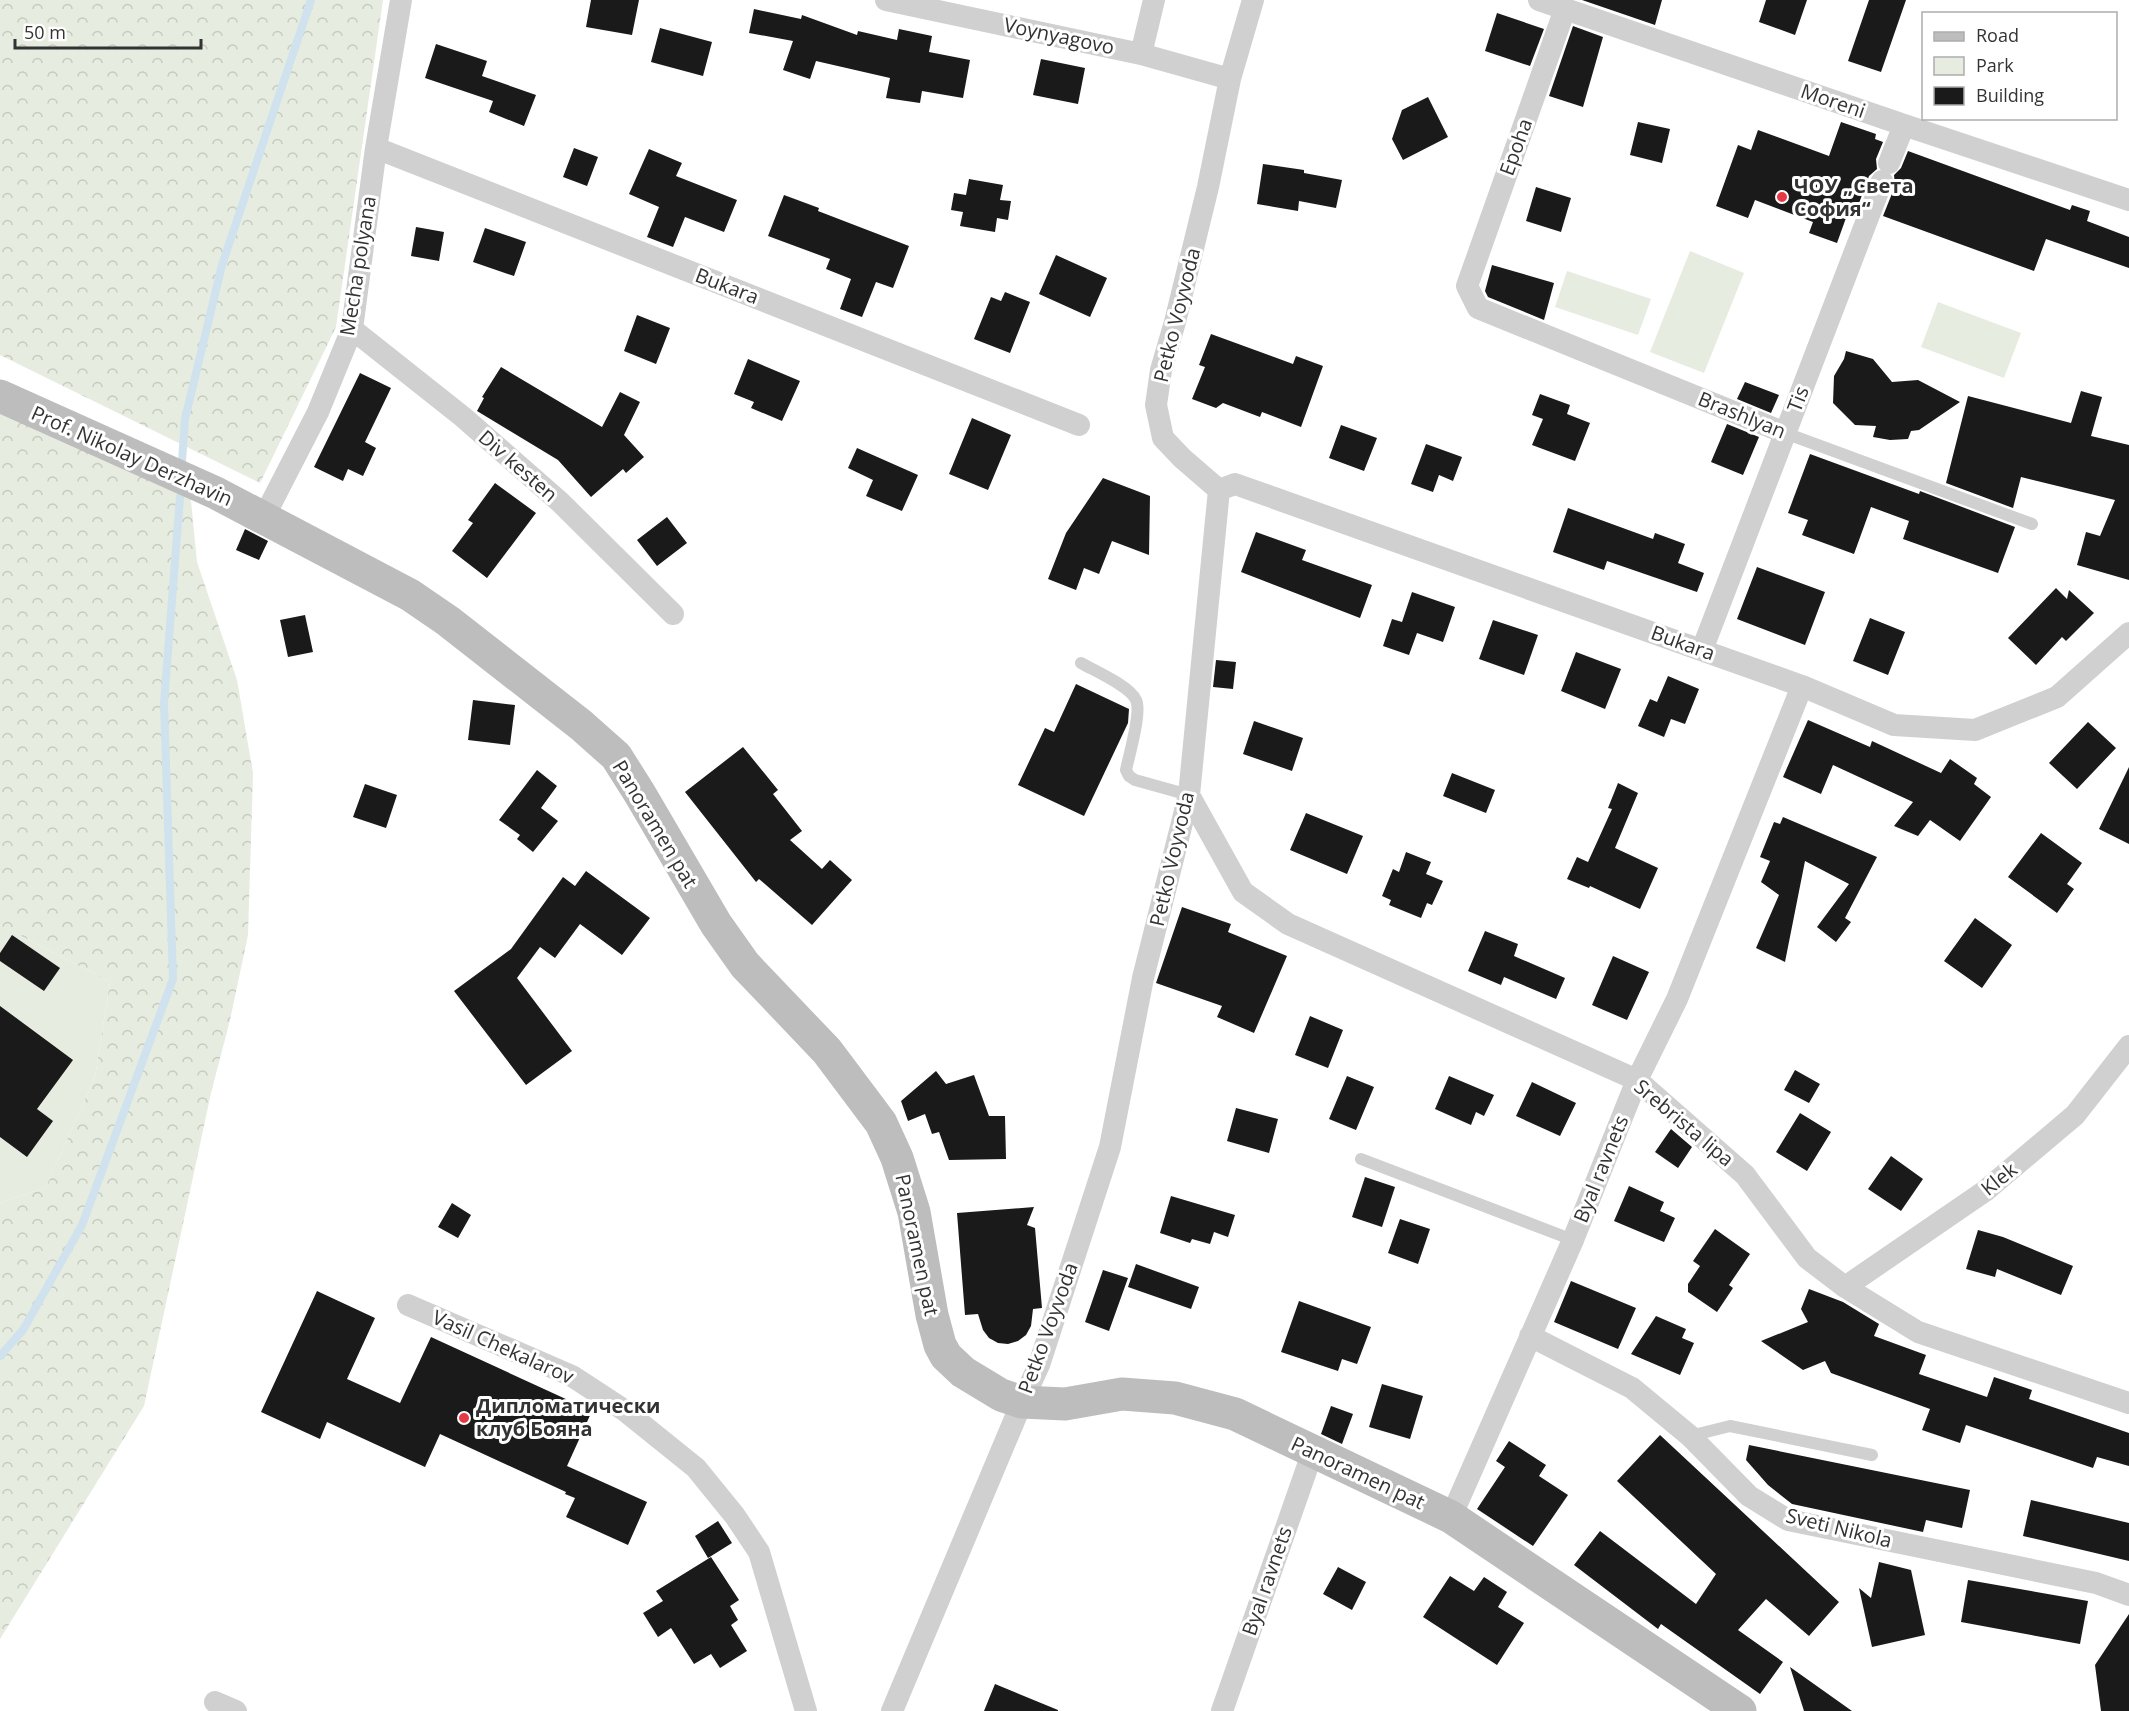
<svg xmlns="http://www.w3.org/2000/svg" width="2129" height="1711" font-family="'Open Sans',sans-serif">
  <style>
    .green { fill: #e6ecdf }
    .forest { fill: url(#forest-crowns) }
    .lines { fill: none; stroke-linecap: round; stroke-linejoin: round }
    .stream { stroke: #cfe2ee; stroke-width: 8 }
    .building { fill: #1a1a1a }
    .lane { stroke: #d0d0d0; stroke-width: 12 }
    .street { stroke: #d0d0d0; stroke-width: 22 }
    .secondary { stroke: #bdbdbd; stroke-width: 33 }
    .poi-dot { fill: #e63946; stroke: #fff; stroke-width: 2 }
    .labels { text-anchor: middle; stroke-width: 6; stroke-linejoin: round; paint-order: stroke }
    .street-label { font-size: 20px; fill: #333; stroke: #fff }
    .poi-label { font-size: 20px; font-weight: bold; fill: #333; stroke: #fff; text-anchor: start }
  </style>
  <defs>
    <pattern id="forest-crowns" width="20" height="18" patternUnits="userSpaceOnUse" patternTransform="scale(1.5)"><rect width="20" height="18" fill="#e6ecdf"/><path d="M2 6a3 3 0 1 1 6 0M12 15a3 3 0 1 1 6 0" fill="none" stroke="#c6cbc0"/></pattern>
  </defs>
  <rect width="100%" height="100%" fill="#fff"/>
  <path class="green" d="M 1690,251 L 1744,273 L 1704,373 L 1650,352 Z
    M 1567,271 L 1651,299 L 1638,335 L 1555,307 Z
    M 1938,302 L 2021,333 L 2004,378 L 1921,347 Z
    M 0,925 L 110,982 L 95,1077 L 46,1187 L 0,1203 Z"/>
  <path class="forest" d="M 0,0 L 383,0 L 336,327 L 260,483 L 0,355 Z
    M 0,400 L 190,491 L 197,562 L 237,680 L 253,773 L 248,935 L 230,1020 L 211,1093 L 144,1406 L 0,1639 L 0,1203 L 46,1187 L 95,1077 L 110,982 L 0,925 Z"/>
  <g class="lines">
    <path class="stream" d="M 182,461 L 185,419 L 222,265 L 311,0
      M 0,1356 L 23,1330 L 82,1225 L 173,979 L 164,703 L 180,497"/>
  </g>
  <path class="building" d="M 591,0 L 639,0 L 632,35 L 586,27 Z
    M 1582,0 L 1662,0 L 1655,25 Z
    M 1766,0 L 1807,0 L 1795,35 L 1759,22 Z
    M 1869,0 L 1906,0 L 1881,72 L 1848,61 Z
    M 754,9 L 801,19 L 802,15 L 857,35 L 858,31 L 897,40 L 899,29 L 932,36 L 929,52 L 970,60 L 963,98 L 922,91 L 920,103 L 886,98 L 890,78 L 816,61 L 810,79 L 783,70 L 793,41 L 749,33 Z
    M 1497,13 L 1544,29 L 1530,66 L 1485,51 Z
    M 1573,26 L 1603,37 L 1583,107 L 1549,96 Z
    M 660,28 L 712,42 L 703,76 L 651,62 Z
    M 436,44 L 487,61 L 482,76 L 536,95 L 524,126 L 489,112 L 493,101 L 425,78 Z
    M 1041,59 L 1085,68 L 1078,104 L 1033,95 Z
    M 1428,97 L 1448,137 L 1403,160 L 1392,139 L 1402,110 Z
    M 1638,122 L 1670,129 L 1662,163 L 1630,155 Z
    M 1841,122 L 1876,134 L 1875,139 L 1883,142 L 1876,159 L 1877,169 L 1869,176 L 1858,206 L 1851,204 L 1837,243 L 1809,233 L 1813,222 L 1755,200 L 1748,218 L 1716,206 L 1738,145 L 1751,150 L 1758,130 L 1829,156 Z
    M 574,148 L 598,157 L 587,186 L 563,177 Z
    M 649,149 L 682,163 L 676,176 L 737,200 L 724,232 L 685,217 L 673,247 L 647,237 L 659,207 L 629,194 Z
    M 1908,151 L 2070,210 L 2072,205 L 2090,211 L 2087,221 L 2129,237 L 2129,268 L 2046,239 L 2034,271 L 1883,216 L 1895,186 L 1894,175 L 1901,168 Z
    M 1263,164 L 1304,170 L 1304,173 L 1342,180 L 1336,208 L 1299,201 L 1298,211 L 1257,204 Z
    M 969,179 L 1003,185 L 1000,200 L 1011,201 L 1008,220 L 997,218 L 995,232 L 960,226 L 963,212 L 951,210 L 954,193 L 966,195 Z
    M 1536,187 L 1571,198 L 1561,232 L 1526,221 Z
    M 784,195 L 819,208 L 818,211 L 909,246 L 893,288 L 876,282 L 862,317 L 840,309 L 851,279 L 826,269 L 830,259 L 768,236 Z
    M 416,227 L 444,232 L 439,261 L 411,256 Z
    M 485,228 L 526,242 L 514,276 L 473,262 Z
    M 1056,255 L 1107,278 L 1090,317 L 1039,294 Z
    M 1492,265 L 1554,283 L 1544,320 L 1488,297 L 1485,291 Z
    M 1005,292 L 1030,302 L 1010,353 L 974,339 L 991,297 L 1001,301 Z
    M 637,315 L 670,328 L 656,364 L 624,351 Z
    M 1211,334 L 1293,364 L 1296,356 L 1323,366 L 1301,427 L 1262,412 L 1260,417 L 1223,403 L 1216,408 L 1192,399 L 1205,367 L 1199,365 Z
    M 1846,351 L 1873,359 L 1892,382 L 1918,380 L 1960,402 L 1919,430 L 1911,431 L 1908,439 L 1890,440 L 1873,437 L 1876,426 L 1855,425 L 1833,403 L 1834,376 L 1844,359 Z
    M 748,359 L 800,381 L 782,421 L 751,408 L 754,402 L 734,394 Z
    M 501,367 L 602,427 L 620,392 L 640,402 L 624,435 L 644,457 L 626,473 L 623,469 L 591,497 L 558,460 L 477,411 L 484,398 L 482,397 Z
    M 360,373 L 391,388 L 365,442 L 376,448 L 363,476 L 348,469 L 343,481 L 314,467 Z
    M 1745,382 L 1779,395 L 1771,413 L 1737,399 Z
    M 2081,391 L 2102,397 L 2091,436 L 2129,445 L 2129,580 L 2077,565 L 2086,532 L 2100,536 L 2115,500 L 2021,477 L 2013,508 L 1946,483 L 1968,396 L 2071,423 Z
    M 1540,394 L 1570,405 L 1567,414 L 1590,423 L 1575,461 L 1532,445 L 1543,419 L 1532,415 Z
    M 972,418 L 1011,435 L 988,490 L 949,474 Z
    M 1727,424 L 1759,437 L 1743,475 L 1711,462 Z
    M 1341,425 L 1377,438 L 1364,471 L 1329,458 Z
    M 1426,444 L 1462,457 L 1453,481 L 1439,475 L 1433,492 L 1411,484 Z
    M 857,448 L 918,475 L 902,511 L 866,496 L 873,480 L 848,468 Z
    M 1810,454 L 1919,494 L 1920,491 L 2015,527 L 1998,573 L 1903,539 L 1909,521 L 1871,507 L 1854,554 L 1802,535 L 1808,520 L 1788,513 Z
    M 1103,478 L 1150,496 L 1149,555 L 1112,541 L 1099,574 L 1084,568 L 1076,590 L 1048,579 L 1066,533 Z
    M 495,483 L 536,513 L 487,578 L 452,551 L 473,523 L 468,520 Z
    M 1568,508 L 1653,539 L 1655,533 L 1685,544 L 1678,563 L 1704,573 L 1697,592 L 1607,561 L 1604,570 L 1553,552 Z
    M 667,517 L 687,543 L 657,566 L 637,540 Z
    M 245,529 L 268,541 L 259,560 L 236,550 Z
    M 1256,532 L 1306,550 L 1302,560 L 1372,585 L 1360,618 L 1241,572 Z
    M 1757,567 L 1825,592 L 1805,645 L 1737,619 Z
    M 2056,588 L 2067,599 L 2069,590 L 2094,613 L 2066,641 L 2062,637 L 2036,665 L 2008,638 Z
    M 1412,592 L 1455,607 L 1443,642 L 1417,633 L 1409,655 L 1383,646 L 1392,619 L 1402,622 Z
    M 305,615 L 313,652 L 288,657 L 280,620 Z
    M 1870,618 L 1905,632 L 1888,675 L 1853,661 Z
    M 1493,620 L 1538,635 L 1524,675 L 1479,659 Z
    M 1576,652 L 1621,669 L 1605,709 L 1561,691 Z
    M 1216,660 L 1236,662 L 1233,689 L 1213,687 Z
    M 1668,676 L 1699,689 L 1685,724 L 1671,719 L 1664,737 L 1638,726 L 1650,699 L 1657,702 Z
    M 1076,684 L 1129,709 L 1128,723 L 1084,816 L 1018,785 L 1045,728 L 1054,732 Z
    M 473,700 L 515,705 L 510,745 L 468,740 Z
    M 1808,720 L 1870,747 L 1872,741 L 1941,773 L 1950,759 L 1977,778 L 1974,784 L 1991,797 L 1960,841 L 1930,820 L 1918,836 L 1894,826 L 1913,802 L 1833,765 L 1821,794 L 1783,777 Z
    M 1254,721 L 1303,738 L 1292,771 L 1243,754 Z
    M 2088,722 L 2116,748 L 2077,789 L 2049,763 Z
    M 743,747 L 778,790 L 773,794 L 802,831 L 790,840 L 822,869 L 830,860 L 852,880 L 812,925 L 759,879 L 756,882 L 685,792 Z
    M 2129,767 L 2129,844 L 2099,829 Z
    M 537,770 L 557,786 L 541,808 L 558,821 L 533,852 L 517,839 L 520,835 L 499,820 Z
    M 1452,773 L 1495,790 L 1486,813 L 1443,796 Z
    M 1618,783 L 1638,793 L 1615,848 L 1658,868 L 1640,909 L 1590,886 L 1589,888 L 1567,879 L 1577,857 L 1588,862 L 1612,809 L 1608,808 Z
    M 365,784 L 397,795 L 386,828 L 353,817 Z
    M 1306,813 L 1363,836 L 1347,874 L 1290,850 Z
    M 1783,817 L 1877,857 L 1845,918 L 1851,922 L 1836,942 L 1817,927 L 1849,884 L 1805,861 L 1785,962 L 1756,948 L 1779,895 L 1761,882 L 1770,861 L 1760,857 L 1774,822 L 1780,824 Z
    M 2041,833 L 2082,863 L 2067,884 L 2074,889 L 2057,913 L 2008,877 Z
    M 1406,852 L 1431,862 L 1426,874 L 1443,881 L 1432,905 L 1427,903 L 1421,918 L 1389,905 L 1391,900 L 1382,896 L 1393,869 L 1399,872 Z
    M 586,871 L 650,918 L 622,955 L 580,924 L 555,958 L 540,947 L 517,978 L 572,1051 L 526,1085 L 454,991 L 511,949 L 563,877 L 575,886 Z
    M 1182,907 L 1231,924 L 1228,932 L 1287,956 L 1254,1033 L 1217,1017 L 1222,1006 L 1156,983 Z
    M 1975,918 L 2012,945 L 1982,988 L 1944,961 Z
    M 1485,931 L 1518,944 L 1514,956 L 1565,978 L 1556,999 L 1504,977 L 1501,985 L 1468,971 Z
    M 12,935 L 60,968 L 44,991 L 0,961 L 0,953 Z
    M 1613,956 L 1649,972 L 1627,1020 L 1592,1005 Z
    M 0,1006 L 73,1060 L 37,1109 L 53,1121 L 27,1157 L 0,1137 Z
    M 1310,1016 L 1343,1030 L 1328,1068 L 1295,1055 Z
    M 1795,1070 L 1820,1084 L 1809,1103 L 1784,1090 Z
    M 936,1071 L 946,1084 L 974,1075 L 989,1116 L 1005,1116 L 1006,1159 L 949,1160 L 939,1132 L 932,1134 L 925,1114 L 908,1121 L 901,1101 Z
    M 1347,1076 L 1374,1087 L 1356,1130 L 1329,1119 Z
    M 1449,1076 L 1494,1095 L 1484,1116 L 1476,1112 L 1471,1125 L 1435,1109 Z
    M 1532,1082 L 1576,1103 L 1560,1136 L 1516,1116 Z
    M 1236,1108 L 1278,1119 L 1269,1153 L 1227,1141 Z
    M 1800,1113 L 1831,1132 L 1807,1171 L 1776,1152 Z
    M 1671,1129 L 1692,1147 L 1678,1168 L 1655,1152 Z
    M 1891,1156 L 1923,1179 L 1901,1211 L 1868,1189 Z
    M 1365,1177 L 1395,1187 L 1382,1227 L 1352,1217 Z
    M 1629,1186 L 1664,1202 L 1660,1211 L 1675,1218 L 1664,1242 L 1614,1221 Z
    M 1171,1196 L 1235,1215 L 1228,1237 L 1214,1232 L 1210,1244 L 1192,1239 L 1190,1243 L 1160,1233 Z
    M 452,1203 L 471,1215 L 458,1238 L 438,1227 Z
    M 1034,1207 L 1027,1225 L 1035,1228 L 1042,1308 L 1033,1309 L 1031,1326 L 1026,1335 L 1018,1341 L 1008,1344 L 998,1343 L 989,1338 L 983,1330 L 978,1314 L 965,1315 L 957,1213 Z
    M 1400,1219 L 1430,1229 L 1418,1264 L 1388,1253 Z
    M 1715,1229 L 1750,1254 L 1729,1285 L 1733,1288 L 1717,1312 L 1688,1292 L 1688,1284 L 1700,1266 L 1693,1261 Z
    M 1978,1230 L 2003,1237 L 2073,1266 L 2061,1295 L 1997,1269 L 1995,1277 L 1966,1269 Z
    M 1136,1264 L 1199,1287 L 1191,1309 L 1128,1287 Z
    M 1103,1270 L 1128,1278 L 1109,1331 L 1085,1322 Z
    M 1571,1281 L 1636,1308 L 1618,1349 L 1554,1322 Z
    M 1809,1289 L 1843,1302 L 1879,1324 L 1874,1336 L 1926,1355 L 1919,1374 L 1987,1397 L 1994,1377 L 2032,1390 L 2029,1399 L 2129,1433 L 2129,1466 L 2097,1457 L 2093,1468 L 1966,1425 L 1960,1443 L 1922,1430 L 1930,1409 L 1831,1373 L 1825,1361 L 1803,1370 L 1761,1341 L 1808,1322 L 1801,1309 Z
    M 317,1291 L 375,1318 L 347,1379 L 400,1403 L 431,1337 L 592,1411 L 567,1466 L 647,1502 L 628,1545 L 566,1517 L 575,1498 L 565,1494 L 566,1492 L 440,1434 L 425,1467 L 327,1422 L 320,1439 L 261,1412 Z
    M 1299,1301 L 1371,1327 L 1357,1364 L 1342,1359 L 1338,1371 L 1281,1352 Z
    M 1656,1316 L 1686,1329 L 1682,1338 L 1694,1343 L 1680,1375 L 1631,1354 Z
    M 1382,1384 L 1423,1396 L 1410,1439 L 1369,1427 Z
    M 1331,1406 L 1353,1414 L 1342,1444 L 1321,1434 Z
    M 1660,1435 L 1839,1602 L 1809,1636 L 1766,1599 L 1738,1630 L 1783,1662 L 1760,1694 L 1661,1624 L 1658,1629 L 1574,1565 L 1600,1531 L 1696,1604 L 1716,1574 L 1617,1481 Z
    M 1509,1441 L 1546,1465 L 1539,1476 L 1568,1495 L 1533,1546 L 1477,1509 L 1505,1467 L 1496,1461 Z
    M 1749,1445 L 1970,1490 L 1962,1528 L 1926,1520 L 1923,1532 L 1792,1504 L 1768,1485 L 1746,1460 Z
    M 2031,1500 L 2129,1523 L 2129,1561 L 2023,1536 Z
    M 718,1521 L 732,1543 L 708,1558 L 695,1536 Z
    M 711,1557 L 739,1600 L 730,1606 L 738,1620 L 731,1625 L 747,1651 L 720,1668 L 711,1654 L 694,1664 L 671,1628 L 658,1637 L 643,1613 L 663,1601 L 656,1591 Z
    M 1879,1562 L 1911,1570 L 1925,1635 L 1872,1647 L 1859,1588 L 1871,1598 Z
    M 1338,1567 L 1366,1582 L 1352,1610 L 1323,1594 Z
    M 1450,1576 L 1474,1591 L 1484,1577 L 1507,1592 L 1498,1607 L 1524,1623 L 1497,1665 L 1423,1617 Z
    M 1968,1580 L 2088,1601 L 2080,1644 L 1961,1622 Z
    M 2129,1614 L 2129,1711 L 2101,1711 L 2095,1665 Z
    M 1790,1667 L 1852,1711 L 1804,1711 Z
    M 995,1684 L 1058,1710 L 1058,1711 L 984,1711 Z"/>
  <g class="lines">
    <path class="lane" d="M 1785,433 L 2032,524
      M 1081,663 C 1095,671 1130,686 1136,700 C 1142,712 1129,755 1126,770 L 1129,776 L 1135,780 L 1189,795
      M 1361,1159 L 1573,1240
      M 1690,1436 L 1730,1426 L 1872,1455"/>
    <path class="street" d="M 886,0 L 1141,54 L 1230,79
      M 1539,0 L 1904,125 L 2129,200
      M 1565,9 L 1467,286 L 1478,308 L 1785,433
      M 1141,54 L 1154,0
      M 376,148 L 1079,425
      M 1889,163 L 1904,125
      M 352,329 L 463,417 L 560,502 L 673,614
      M 1219,490 L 1235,484 L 1802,686 L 1894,725 L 1975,730 L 2057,697 L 2129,633
      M 1219,490 L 1182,458 L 1163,438 L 1156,405 L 1161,370 L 1175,322 L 1208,187 L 1230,79 L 1253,0
      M 264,517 L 318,412 L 352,329 L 376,148 L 401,0
      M 1702,650 L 1882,181
      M 1189,795 L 1243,892 L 1288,924 L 1637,1080 L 1745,1175 L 1807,1258 L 1845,1287 L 1918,1332 L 2129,1403
      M 1845,1287 L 1985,1191 L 2075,1115 L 2129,1046
      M 408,1305 L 572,1376 L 624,1410 L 696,1468 L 735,1516 L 759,1552 L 806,1711
      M 1530,1336 L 1632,1388 L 1690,1436 L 1749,1496 L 1788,1520 L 2096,1583 L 2129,1595
      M 1451,1517 L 1573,1240 L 1637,1080 L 1677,999 L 1802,686
      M 215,1702 L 236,1711
      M 892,1711 L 1022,1402 L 1039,1365 L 1110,1147 L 1143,978 L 1189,795 L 1219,490
      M 1222,1711 L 1313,1451"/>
    <path class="secondary" d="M 0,396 L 216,493 L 410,595 L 448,621 L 581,725 L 616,756 L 640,794 L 716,924 L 745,965 L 827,1051 L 881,1123 L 897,1158 L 914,1212 L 932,1315 L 940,1345 L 946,1356 L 963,1372 L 1001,1395 L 1022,1402 L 1065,1404 L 1122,1394 L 1175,1398 L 1235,1414 L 1451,1517 L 1740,1711"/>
  </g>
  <g class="poi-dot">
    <circle cx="1782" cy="197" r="6"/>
    <circle cx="464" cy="1418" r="6"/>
  </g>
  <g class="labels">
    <g class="street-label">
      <text transform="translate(1059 36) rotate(12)" y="7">Voynyagovo</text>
      <text transform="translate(1833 101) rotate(19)" y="7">Moreni</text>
      <text transform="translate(1516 147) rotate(-70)" y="7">Epoha</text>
      <text transform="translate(358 266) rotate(-81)" y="7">Mecha polyana</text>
      <text transform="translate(727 286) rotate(21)" y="7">Bukara</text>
      <text transform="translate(1177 315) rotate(-76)" y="7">Petko Voyvoda</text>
      <text transform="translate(1798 399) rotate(-69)" y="7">Tis</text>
      <text transform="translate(1742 415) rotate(22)" y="7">Brashlyan</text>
      <text transform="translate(132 456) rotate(24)" y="7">Prof. Nikolay Derzhavin</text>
      <text transform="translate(518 466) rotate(41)" y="7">Div kesten</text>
      <text transform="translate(1683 643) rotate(20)" y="7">Bukara</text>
      <text transform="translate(655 824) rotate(59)" y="7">Panoramen pat</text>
      <text transform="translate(1172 859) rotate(-77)" y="7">Petko Voyvoda</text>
      <text transform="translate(1684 1123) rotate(40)" y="7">Srebrista lipa</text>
      <text transform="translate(1601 1169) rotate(-68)" y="7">Byal ravnets</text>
      <text transform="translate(1999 1179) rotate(-39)" y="7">Klek</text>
      <text transform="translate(917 1245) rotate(78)" y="7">Panoramen pat</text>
      <text transform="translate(1048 1328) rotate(-70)" y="7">Petko Voyvoda</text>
      <text transform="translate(503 1347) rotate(24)" y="7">Vasil Chekalarov</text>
      <text transform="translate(1358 1473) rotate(25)" y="7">Panoramen pat</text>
      <text transform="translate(1839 1528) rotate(14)" y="7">Sveti Nikola</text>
      <text transform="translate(1267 1581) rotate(-71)" y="7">Byal ravnets</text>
    </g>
    <g class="poi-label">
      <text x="1794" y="193">ЧОУ „Света<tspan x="1794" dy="23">София“</tspan></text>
      <text x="476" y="1413">Дипломатически<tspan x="476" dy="23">клуб Бояна</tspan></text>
    </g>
  </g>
  <rect x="1922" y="12" width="195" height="108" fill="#ffffff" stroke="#adadad" stroke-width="1.5"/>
  <rect x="1934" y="32" width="30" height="9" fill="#bdbdbd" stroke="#adadad" stroke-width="1.5"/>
  <text x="1976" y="42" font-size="18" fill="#333333">Road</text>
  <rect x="1934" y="57" width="30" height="18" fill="#e6ecdf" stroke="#adadad" stroke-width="1.5"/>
  <text x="1976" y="72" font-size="18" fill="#333333">Park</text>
  <rect x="1934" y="87" width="30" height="18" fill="#1a1a1a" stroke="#adadad" stroke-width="1.5"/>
  <text x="1976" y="102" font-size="18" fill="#333333">Building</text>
  <path d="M15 39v9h186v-9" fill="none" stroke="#333333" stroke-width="3"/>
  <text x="24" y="39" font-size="18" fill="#333333" stroke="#ffffff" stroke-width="4.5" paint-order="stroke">50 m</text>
</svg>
